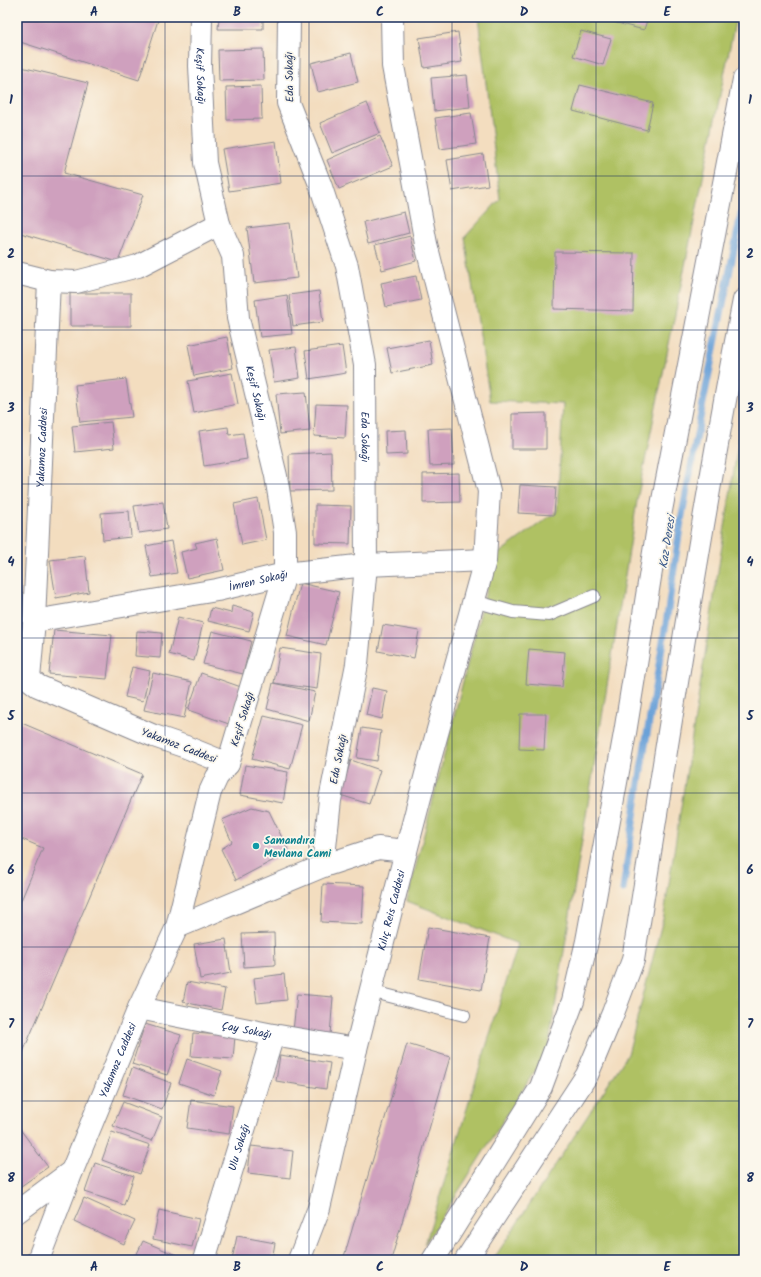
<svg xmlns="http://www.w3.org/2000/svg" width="761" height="1277" font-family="Kalam,sans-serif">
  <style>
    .green { fill: #afc164; stroke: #657861 }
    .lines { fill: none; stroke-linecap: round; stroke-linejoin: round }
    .stream { stroke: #6aa1d8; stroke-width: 7 }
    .building { fill: #cfa0be }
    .lane-casing { stroke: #87868e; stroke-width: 14 }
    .street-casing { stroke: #87868e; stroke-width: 24 }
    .secondary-casing { stroke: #87868e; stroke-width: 24 }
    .lane { stroke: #fff; stroke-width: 12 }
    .street { stroke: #fff; stroke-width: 22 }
    .secondary { stroke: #fff; stroke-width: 22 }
    .grid { fill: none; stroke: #1b2f5e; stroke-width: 1; stroke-opacity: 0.55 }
    .culture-dot { fill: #0f9aa8; stroke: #fbf7ec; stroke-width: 1.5 }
    .labels { text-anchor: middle; stroke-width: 3.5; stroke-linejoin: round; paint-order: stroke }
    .street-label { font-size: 11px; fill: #1b2f5e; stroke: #fbf7ec }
    .culture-label { font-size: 11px; font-weight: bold; fill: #0d838f; stroke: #fbf7ec; text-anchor: start }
    .water-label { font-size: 12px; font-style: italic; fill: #375789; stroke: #fbf7ec }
    .neatline { fill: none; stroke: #1b2f5e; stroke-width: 1.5 }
    .grid-label { font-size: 13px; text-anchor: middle; font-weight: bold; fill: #1b2f5e }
  </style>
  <rect width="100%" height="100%" fill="#fbf7ec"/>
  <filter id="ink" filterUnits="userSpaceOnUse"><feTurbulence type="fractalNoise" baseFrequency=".025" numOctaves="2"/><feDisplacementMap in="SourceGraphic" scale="8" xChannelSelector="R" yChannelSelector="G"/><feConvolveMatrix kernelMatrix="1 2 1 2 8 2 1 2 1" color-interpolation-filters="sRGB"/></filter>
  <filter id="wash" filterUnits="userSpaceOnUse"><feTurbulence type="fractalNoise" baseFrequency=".012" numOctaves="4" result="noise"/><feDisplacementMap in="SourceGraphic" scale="16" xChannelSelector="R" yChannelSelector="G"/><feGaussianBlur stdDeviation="0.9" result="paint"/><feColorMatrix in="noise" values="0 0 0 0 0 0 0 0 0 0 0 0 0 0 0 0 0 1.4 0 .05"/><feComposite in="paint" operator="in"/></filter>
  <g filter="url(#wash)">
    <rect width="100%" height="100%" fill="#f3ddbf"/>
    <path class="green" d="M 478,17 L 736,17 L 638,495 L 548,1050 L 425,1244 L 518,944 L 407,901 L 495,556 L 557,511 L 563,404 L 490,401 L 465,237 L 500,199 Z
      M 744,406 L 744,1260 L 493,1260 L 628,1054 L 664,915 Z"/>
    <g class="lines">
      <path class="stream" d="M 623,890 L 642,763 L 666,624 L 681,521 L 702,408 L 744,200"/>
    </g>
    <g id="blocks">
      <path class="building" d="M 17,17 L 159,17 L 139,80 L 17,41 Z
        M 219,17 L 263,17 L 263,29 L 218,29 Z
        M 594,17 L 648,17 L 644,30 Z
        M 581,31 L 611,39 L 603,65 L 573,56 Z
        M 458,32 L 462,62 L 424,68 L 419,38 Z
        M 263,49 L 264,80 L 219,81 L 218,50 Z
        M 351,53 L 358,82 L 318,92 L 311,63 Z
        M 17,66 L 88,83 L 64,173 L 143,195 L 118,262 L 17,232 Z
        M 467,75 L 470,107 L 434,111 L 431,78 Z
        M 580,85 L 653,103 L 647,130 L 573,111 Z
        M 261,86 L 262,119 L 227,120 L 226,87 Z
        M 367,103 L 380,133 L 332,153 L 320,123 Z
        M 471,113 L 476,144 L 440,149 L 435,118 Z
        M 380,136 L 393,166 L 339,189 L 327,160 Z
        M 276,141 L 281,183 L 229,191 L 222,149 Z
        M 483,154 L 488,185 L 452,191 L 447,160 Z
        M 404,212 L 409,233 L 368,244 L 363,222 Z
        M 290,223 L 297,278 L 254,283 L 247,228 Z
        M 410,236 L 416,261 L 382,270 L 375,245 Z
        M 555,252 L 634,253 L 633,311 L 554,309 Z
        M 416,276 L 421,300 L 386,307 L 381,283 Z
        M 319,291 L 323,322 L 293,326 L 289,295 Z
        M 70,293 L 131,293 L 131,326 L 70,326 Z
        M 287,295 L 292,334 L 260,337 L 255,300 Z
        M 227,337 L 233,368 L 194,376 L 188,345 Z
        M 429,340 L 433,365 L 392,373 L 387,348 Z
        M 342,346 L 346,373 L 309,379 L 305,351 Z
        M 296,347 L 300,378 L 274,382 L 269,350 Z
        M 232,373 L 238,404 L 194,413 L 188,381 Z
        M 126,379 L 132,417 L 80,422 L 75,385 Z
        M 306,392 L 310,431 L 280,434 L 276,394 Z
        M 316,404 L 347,405 L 345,438 L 314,436 Z
        M 546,413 L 546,449 L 512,449 L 512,414 Z
        M 111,422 L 114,448 L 75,452 L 72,426 Z
        M 228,427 L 229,435 L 243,433 L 247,459 L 204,466 L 199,431 Z
        M 452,428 L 454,465 L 430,466 L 428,429 Z
        M 406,430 L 407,454 L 386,455 L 385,431 Z
        M 331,452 L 332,490 L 290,491 L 289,454 Z
        M 459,473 L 460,502 L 423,503 L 423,474 Z
        M 520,485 L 556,487 L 554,515 L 518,513 Z
        M 258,499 L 266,540 L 242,545 L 234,504 Z
        M 163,502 L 167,529 L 139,533 L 134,506 Z
        M 315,505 L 351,506 L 350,544 L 315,543 Z
        M 129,511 L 131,537 L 103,540 L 101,513 Z
        M 217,538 L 224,570 L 187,578 L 181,552 L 197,548 L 195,543 Z
        M 171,541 L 177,573 L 152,577 L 146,546 Z
        M 85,556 L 89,592 L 56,598 L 50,560 Z
        M 300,583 L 339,592 L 326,645 L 287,636 Z
        M 232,606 L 254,612 L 249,631 L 208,621 L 211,608 L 231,613 Z
        M 178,617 L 203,623 L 194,661 L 169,654 Z
        M 383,625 L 419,631 L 414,658 L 378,651 Z
        M 54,630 L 112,635 L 107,679 L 49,674 Z
        M 137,631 L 162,633 L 160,658 L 135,656 Z
        M 212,631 L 251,641 L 243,674 L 203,664 Z
        M 280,648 L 321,654 L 317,689 L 274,683 Z
        M 529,649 L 565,652 L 562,687 L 526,684 Z
        M 132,667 L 150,671 L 143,701 L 125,697 Z
        M 153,673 L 192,682 L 184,718 L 144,710 Z
        M 201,673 L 241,687 L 229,724 L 188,710 Z
        M 273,683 L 315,692 L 309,721 L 267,709 Z
        M 372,688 L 387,691 L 382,719 L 366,715 Z
        M 520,714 L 546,714 L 544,750 L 519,749 Z
        M 264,716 L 302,725 L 290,769 L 252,759 Z
        M 17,721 L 142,774 L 17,1066 L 17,910 L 43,848 L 17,837 Z
        M 362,728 L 381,731 L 377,761 L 357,758 Z
        M 351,760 L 380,770 L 369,804 L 340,795 Z
        M 245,765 L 288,772 L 283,803 L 240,795 Z
        M 252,807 L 269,811 L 289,852 L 236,880 L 221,849 L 232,842 L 222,820 Z
        M 323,884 L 364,886 L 362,924 L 321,922 Z
        M 428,927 L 490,938 L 481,990 L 419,979 Z
        M 274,933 L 275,965 L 244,967 L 242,934 Z
        M 226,939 L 231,973 L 200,979 L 194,944 Z
        M 284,974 L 287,1000 L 257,1003 L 254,978 Z
        M 187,982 L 225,989 L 221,1010 L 183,1002 Z
        M 297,994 L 333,997 L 330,1035 L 293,1031 Z
        M 145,1024 L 181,1035 L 167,1075 L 132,1064 Z
        M 193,1033 L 235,1036 L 233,1059 L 191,1056 Z
        M 407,1044 L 450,1057 L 391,1260 L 343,1260 Z
        M 280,1055 L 330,1063 L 326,1089 L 276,1081 Z
        M 187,1059 L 222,1071 L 214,1095 L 179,1083 Z
        M 132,1068 L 171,1083 L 162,1109 L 123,1095 Z
        M 191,1100 L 233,1106 L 229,1134 L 187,1128 Z
        M 123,1102 L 162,1117 L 152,1141 L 113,1126 Z
        M 17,1125 L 48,1167 L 17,1189 Z
        M 112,1132 L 150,1145 L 140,1174 L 102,1160 Z
        M 251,1146 L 293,1151 L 290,1178 L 248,1173 Z
        M 95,1163 L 134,1176 L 124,1205 L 85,1192 Z
        M 84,1198 L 135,1221 L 124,1244 L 74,1221 Z
        M 159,1210 L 199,1219 L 192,1247 L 153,1239 Z
        M 237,1236 L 275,1243 L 272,1260 L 232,1260 Z
        M 143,1241 L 176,1255 L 174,1260 L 134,1260 Z"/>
    </g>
  </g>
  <g filter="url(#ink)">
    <use href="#blocks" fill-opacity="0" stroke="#87868e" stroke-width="1"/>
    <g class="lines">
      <defs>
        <path id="lane" d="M 474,601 L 513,612 L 549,615 L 594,596
          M 370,991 L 464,1015"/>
        <g id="street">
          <path id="s1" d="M 201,17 L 200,66 L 205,163 L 219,224 L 233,256 L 238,318 L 276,476 L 285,532 L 285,574 L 228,764"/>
          <path id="s2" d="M 289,17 L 288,103 L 320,184 L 347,266 L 365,365 L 366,565 L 357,664 L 330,800 L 323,866"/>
          <path d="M 17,273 L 49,281 L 76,282 L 138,266 L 219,224"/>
          <path id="s3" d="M 34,621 L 217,590 L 285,574 L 366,565 L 485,560"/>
          <path d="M 177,927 L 323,866 L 378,848 L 406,851"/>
          <path id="s4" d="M 139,1008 L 273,1035 L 356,1049"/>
          <path d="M 17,1212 L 72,1171"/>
          <path id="s5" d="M 38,1260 L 72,1171 L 139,1008 L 177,927 L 210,792 L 217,777 L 228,764 L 186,747 L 154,736 L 38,686 L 29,679 L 34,621 L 49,281"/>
          <path id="s6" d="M 204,1260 L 273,1035"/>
          <path id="s7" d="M 299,1260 L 319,1208 L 356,1049 L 406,851 L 431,755 L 485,560 L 489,491 L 426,244 L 393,66 L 392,17"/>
        </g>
        <path id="secondary" d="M 433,1260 L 541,1087 L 573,1001 L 587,941 L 625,733 L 659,521 L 744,79
          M 466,1260 L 587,1075 L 613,1013 L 633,960 C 668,740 701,519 744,300"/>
      </defs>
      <use href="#lane" class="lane-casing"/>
      <use href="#street" class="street-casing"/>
      <use href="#secondary" class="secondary-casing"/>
      <use href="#lane" class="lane"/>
      <use href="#street" class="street"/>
      <use href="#secondary" class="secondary"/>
    </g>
  </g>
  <path class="grid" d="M 165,17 L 165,1260M 309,17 L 309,1260M 452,17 L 452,1260M 596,17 L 596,1260M 17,176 L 744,176M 17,330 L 744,330M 17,484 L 744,484M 17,638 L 744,638M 17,793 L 744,793M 17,947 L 744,947M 17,1101 L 744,1101"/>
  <circle class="culture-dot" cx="256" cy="846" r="4"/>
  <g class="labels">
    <g class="street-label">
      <text dy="4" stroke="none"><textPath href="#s1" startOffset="59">Keşif Sokağı</textPath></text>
      <text transform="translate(289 77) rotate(-91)" y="4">Eda Sokağı</text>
      <text dy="4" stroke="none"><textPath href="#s1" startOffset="383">Keşif Sokağı</textPath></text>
      <text dy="4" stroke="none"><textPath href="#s2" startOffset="432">Eda Sokağı</textPath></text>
      <text dy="4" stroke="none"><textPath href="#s5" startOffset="982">Yakamoz Caddesi</textPath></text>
      <text dy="4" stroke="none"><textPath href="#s3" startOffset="228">İmren Sokağı</textPath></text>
      <text transform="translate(242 719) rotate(-73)" y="4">Keşif Sokağı</text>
      <text transform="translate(179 745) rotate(21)" y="4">Yakamoz Caddesi</text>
      <text transform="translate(338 759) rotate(-79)" y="4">Eda Sokağı</text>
      <text dy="4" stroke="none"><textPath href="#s7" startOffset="362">Kılıç Reis Caddesi</textPath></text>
      <text dy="4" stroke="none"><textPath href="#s4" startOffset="110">Çay Sokağı</textPath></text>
      <text dy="4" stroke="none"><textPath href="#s5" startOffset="215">Yakamoz Caddesi</textPath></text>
      <text dy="4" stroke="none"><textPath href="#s6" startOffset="118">Ulu Sokağı</textPath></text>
    </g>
    <g class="culture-label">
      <text x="264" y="844">Samandıra<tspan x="264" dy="13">Mevlana Cami</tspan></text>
    </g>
    <g class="water-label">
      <text transform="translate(667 542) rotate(-81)" y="4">Kaz Deresi</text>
    </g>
  </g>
  <rect width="761" height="1277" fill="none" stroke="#fbf7ec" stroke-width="44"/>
  <rect x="22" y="22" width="717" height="1233" class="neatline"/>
  <g class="grid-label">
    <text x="94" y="16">A</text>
    <text x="237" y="16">B</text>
    <text x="380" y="16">C</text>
    <text x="524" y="16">D</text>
    <text x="667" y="16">E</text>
    <text x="11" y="104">1</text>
    <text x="750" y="104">1</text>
    <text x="11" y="258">2</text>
    <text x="750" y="258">2</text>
    <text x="11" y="412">3</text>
    <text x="750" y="412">3</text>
    <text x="11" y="566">4</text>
    <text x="750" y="566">4</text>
    <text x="11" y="720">5</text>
    <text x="750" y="720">5</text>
    <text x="11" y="874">6</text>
    <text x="750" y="874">6</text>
    <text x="11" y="1028">7</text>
    <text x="750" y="1028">7</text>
    <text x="11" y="1182">8</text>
    <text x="750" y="1182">8</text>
    <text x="94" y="1271">A</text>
    <text x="237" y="1271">B</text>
    <text x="380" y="1271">C</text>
    <text x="524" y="1271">D</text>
    <text x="667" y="1271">E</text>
  </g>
</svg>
